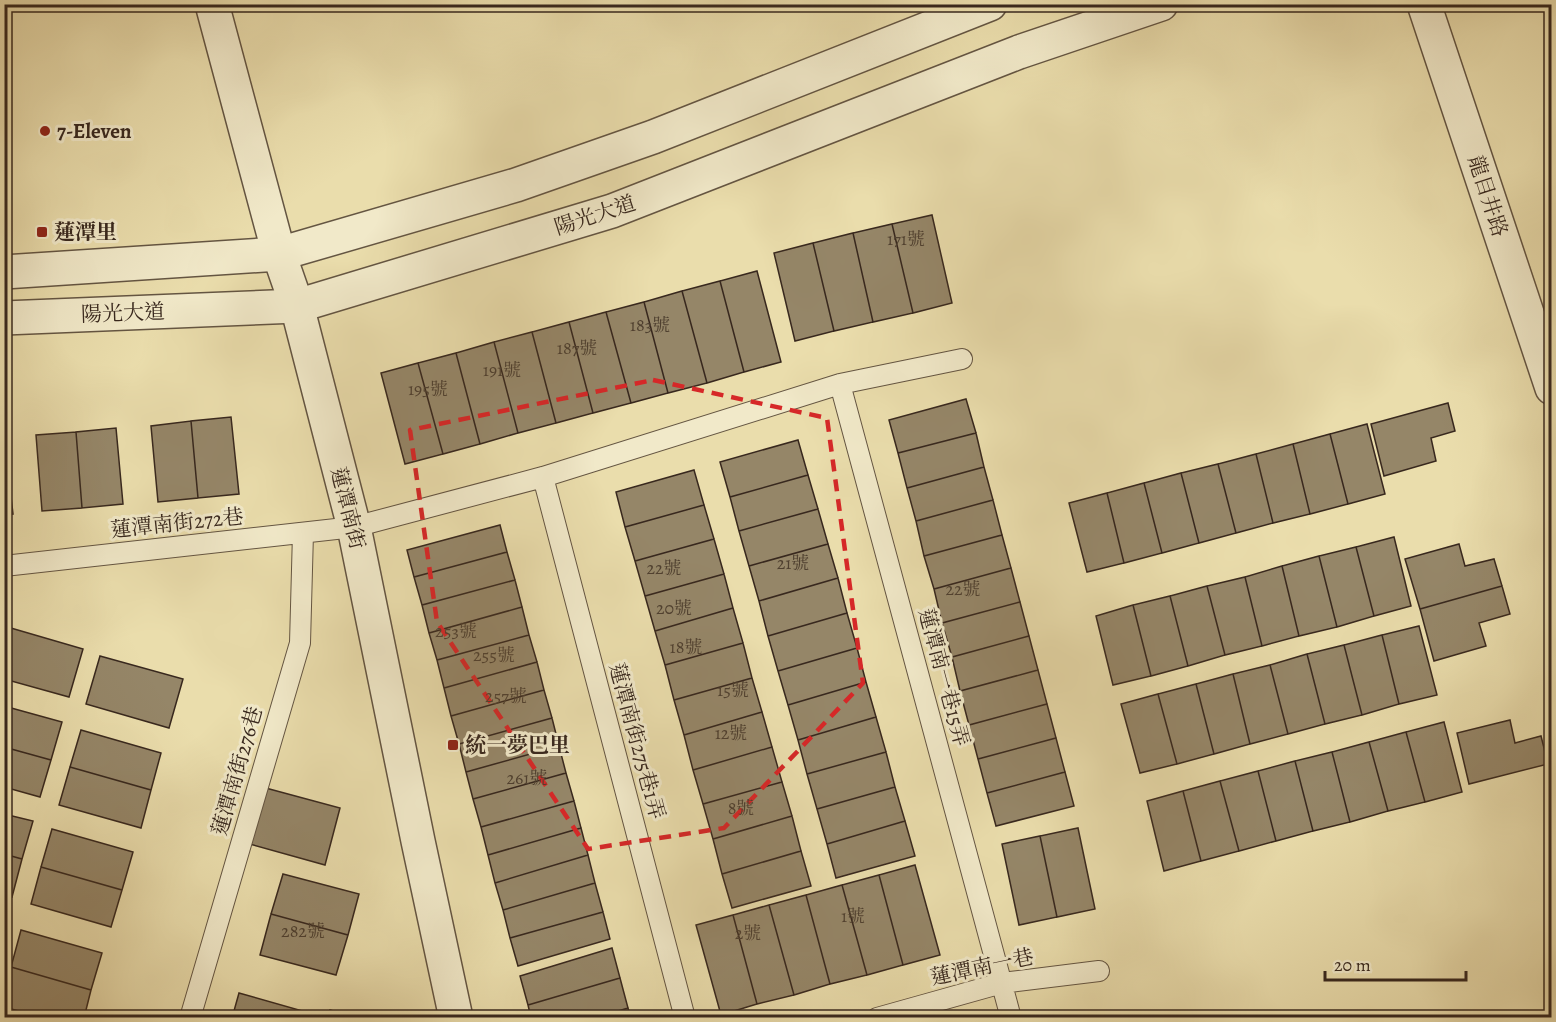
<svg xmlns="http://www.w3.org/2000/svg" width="1556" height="1022" font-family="Alegreya,'Noto Serif TC',serif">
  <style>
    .building { fill: #958668; stroke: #38281e; stroke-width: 1.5 }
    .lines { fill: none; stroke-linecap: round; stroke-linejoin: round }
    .service-casing { stroke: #645542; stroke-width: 22 }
    .minor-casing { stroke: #645542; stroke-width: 36 }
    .tertiary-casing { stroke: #645542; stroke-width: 36 }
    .service { stroke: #f1e9c9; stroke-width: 20 }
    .minor { stroke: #f1e9c9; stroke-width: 33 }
    .tertiary { stroke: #f1e9c9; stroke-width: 33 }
    .marked { fill: none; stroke: #d62828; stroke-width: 4.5; stroke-dasharray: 12 8; stroke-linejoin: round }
    .poi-dot { fill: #8f2418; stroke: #f1e9c9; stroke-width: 2 }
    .labels { text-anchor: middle; stroke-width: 6; stroke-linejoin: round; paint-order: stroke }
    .number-label { font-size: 18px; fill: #4f4030 }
    .poi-label { font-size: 21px; font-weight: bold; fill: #38281e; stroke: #f1e9c9; text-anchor: start }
    .street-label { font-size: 21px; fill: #38281e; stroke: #f1e9c9 }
  </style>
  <rect width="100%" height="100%" fill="#eaddac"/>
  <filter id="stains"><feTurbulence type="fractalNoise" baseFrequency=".00333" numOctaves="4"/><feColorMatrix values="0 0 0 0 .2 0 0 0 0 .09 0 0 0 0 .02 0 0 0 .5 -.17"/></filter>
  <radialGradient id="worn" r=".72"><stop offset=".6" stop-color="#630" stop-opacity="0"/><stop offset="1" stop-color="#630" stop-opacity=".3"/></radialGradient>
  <path class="building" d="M 932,215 L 952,303 L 913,313 L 892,224 Z
    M 892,224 L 913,313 L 873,322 L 853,233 Z
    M 853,233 L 873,322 L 834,331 L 813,243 Z
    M 813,243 L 834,331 L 795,341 L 774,253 Z
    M 757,271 L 781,362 L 744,372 L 720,281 Z
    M 720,281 L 744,372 L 707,383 L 682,291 Z
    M 682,291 L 707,383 L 668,393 L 644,302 Z
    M 644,302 L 668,393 L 631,403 L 606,312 Z
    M 606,312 L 631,403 L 593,413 L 569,322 Z
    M 569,322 L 593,413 L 556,423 L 532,332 Z
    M 532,332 L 556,423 L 518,433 L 494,342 Z
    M 494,342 L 518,433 L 480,444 L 456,353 Z
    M 456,353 L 480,444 L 443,454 L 418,363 Z
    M 418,363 L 443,454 L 405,464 L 381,373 Z
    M 966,399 L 976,433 L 898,453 L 889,420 Z
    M 1448,403 L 1455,431 L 1431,438 L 1436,461 L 1384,476 L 1371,424 Z
    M 231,417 L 239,494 L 198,498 L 191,421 Z
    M 191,421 L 198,498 L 158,502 L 151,426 Z
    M 1367,424 L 1385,494 L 1348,504 L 1330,434 Z
    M 116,428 L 123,504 L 82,508 L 76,432 Z
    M 76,432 L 82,508 L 42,511 L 36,435 Z
    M 976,433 L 984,467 L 907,488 L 898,453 Z
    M 1330,434 L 1348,504 L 1310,514 L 1293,444 Z
    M 4,437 L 13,514 L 4,515 Z
    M 798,440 L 808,475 L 730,497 L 720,462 Z
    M 1293,444 L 1310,514 L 1273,523 L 1256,454 Z
    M 1256,454 L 1273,523 L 1236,533 L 1218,464 Z
    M 1218,464 L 1236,533 L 1199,543 L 1181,473 Z
    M 984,467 L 993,500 L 916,521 L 907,488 Z
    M 694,470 L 704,505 L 625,527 L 616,492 Z
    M 1181,473 L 1199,543 L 1162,553 L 1144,483 Z
    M 808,475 L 818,509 L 739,531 L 730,497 Z
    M 1144,483 L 1162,553 L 1124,563 L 1107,493 Z
    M 1107,493 L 1124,563 L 1087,572 L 1069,503 Z
    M 993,500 L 1002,535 L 924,556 L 916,521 Z
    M 704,505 L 714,539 L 635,561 L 625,527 Z
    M 818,509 L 828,544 L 749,566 L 739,531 Z
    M 500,525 L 507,552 L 414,577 L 407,550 Z
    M 1002,535 L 1011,568 L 934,589 L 924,556 Z
    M 1394,537 L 1411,606 L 1374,616 L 1356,547 Z
    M 714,539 L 724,574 L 645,596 L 635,561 Z
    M 828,544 L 838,578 L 759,601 L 749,566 Z
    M 1459,544 L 1465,566 L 1494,559 L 1502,586 L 1420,609 L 1405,559 Z
    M 1356,547 L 1374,616 L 1337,627 L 1319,556 Z
    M 507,552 L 515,580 L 422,605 L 414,577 Z
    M 1319,556 L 1337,627 L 1299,636 L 1282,566 Z
    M 1282,566 L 1299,636 L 1262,646 L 1245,577 Z
    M 1011,568 L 1020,602 L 942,623 L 934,589 Z
    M 724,574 L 733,608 L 655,631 L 645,596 Z
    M 1245,577 L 1262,646 L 1225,655 L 1207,586 Z
    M 838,578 L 847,613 L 768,636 L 759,601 Z
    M 515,580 L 522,607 L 429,633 L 422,605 Z
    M 1207,586 L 1225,655 L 1188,666 L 1170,596 Z
    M 1502,586 L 1510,614 L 1479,623 L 1486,646 L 1434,661 L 1420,609 Z
    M 1170,596 L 1188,666 L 1151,676 L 1133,605 Z
    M 1020,602 L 1029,636 L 952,657 L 942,623 Z
    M 1133,605 L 1151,676 L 1113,685 L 1096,616 Z
    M 522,607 L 529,635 L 437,660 L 429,633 Z
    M 733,608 L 743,643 L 665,665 L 655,631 Z
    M 847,613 L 857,648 L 778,671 L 768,636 Z
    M 4,626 L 83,649 L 69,697 L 4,679 Z
    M 1419,626 L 1437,695 L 1399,704 L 1382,635 Z
    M 529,635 L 537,662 L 444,688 L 437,660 Z
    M 1382,635 L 1399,704 L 1362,715 L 1344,645 Z
    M 1029,636 L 1038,670 L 960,691 L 952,657 Z
    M 743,643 L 752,678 L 674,700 L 665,665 Z
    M 1344,645 L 1362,715 L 1325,724 L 1307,654 Z
    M 857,648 L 866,682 L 788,705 L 778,671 Z
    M 1307,654 L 1325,724 L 1288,734 L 1270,665 Z
    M 100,656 L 183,679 L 169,728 L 86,704 Z
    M 537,662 L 544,690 L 451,716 L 444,688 Z
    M 1270,665 L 1288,734 L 1250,744 L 1233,674 Z
    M 1038,670 L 1047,704 L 969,725 L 960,691 Z
    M 1233,674 L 1250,744 L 1214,754 L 1196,684 Z
    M 752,678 L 762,712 L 684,735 L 674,700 Z
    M 866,682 L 876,717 L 798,740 L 788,705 Z
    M 1196,684 L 1214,754 L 1177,764 L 1158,694 Z
    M 544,690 L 552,718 L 459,744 L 451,716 Z
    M 1158,694 L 1177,764 L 1140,773 L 1121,704 Z
    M 1047,704 L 1056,738 L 978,759 L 969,725 Z
    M 4,706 L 62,722 L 51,760 L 4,747 Z
    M 762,712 L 772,747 L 693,770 L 684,735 Z
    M 876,717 L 886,752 L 807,774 L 798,740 Z
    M 552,718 L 559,746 L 466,772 L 459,744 Z
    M 1510,720 L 1515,743 L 1541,736 L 1548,764 L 1469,784 L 1457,733 Z
    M 1444,722 L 1462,792 L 1425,802 L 1406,732 Z
    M 81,730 L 161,753 L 151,790 L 70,767 Z
    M 1406,732 L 1425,802 L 1388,811 L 1369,742 Z
    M 1056,738 L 1065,772 L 987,793 L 978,759 Z
    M 1369,742 L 1388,811 L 1350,822 L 1332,752 Z
    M 559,746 L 566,773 L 473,799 L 466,772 Z
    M 4,747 L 51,760 L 40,797 L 4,787 Z
    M 772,747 L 782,782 L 703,804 L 693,770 Z
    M 886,752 L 895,787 L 817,809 L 807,774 Z
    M 1332,752 L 1350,822 L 1313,831 L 1295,761 Z
    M 1295,761 L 1313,831 L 1276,841 L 1258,771 Z
    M 70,767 L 151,790 L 141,828 L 59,805 Z
    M 1258,771 L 1276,841 L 1239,851 L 1220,781 Z
    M 1065,772 L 1074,806 L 996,826 L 987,793 Z
    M 566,773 L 574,801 L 481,827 L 473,799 Z
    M 1220,781 L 1239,851 L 1201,861 L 1183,791 Z
    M 782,782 L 792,816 L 713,839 L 703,804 Z
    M 262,787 L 340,808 L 325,865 L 246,843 Z
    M 895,787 L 905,821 L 827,844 L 817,809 Z
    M 1183,791 L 1201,861 L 1164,871 L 1147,801 Z
    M 574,801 L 581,828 L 488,855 L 481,827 Z
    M 4,814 L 33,821 L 22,859 L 4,854 Z
    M 792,816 L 801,851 L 722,874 L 713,839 Z
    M 905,821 L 915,856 L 836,878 L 827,844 Z
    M 581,828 L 588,855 L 495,883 L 488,855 Z
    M 1078,828 L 1095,909 L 1057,917 L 1040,836 Z
    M 52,829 L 133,852 L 122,890 L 41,867 Z
    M 1040,836 L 1057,917 L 1019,925 L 1002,844 Z
    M 801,851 L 811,886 L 732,908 L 722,874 Z
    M 4,854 L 22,859 L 12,897 L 4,895 Z
    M 588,855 L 595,883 L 503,910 L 495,883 Z
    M 915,865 L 940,955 L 903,965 L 879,875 Z
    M 41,867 L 122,890 L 111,927 L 31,904 Z
    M 283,874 L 359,894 L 348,935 L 271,914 Z
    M 879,875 L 903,965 L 867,975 L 842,885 Z
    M 595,883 L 603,912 L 510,938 L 503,910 Z
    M 842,885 L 867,975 L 830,984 L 806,895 Z
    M 806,895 L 830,984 L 794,995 L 769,905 Z
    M 769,905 L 794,995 L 757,1004 L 733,915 Z
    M 603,912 L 610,939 L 518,966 L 510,938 Z
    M 271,914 L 348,935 L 336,975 L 260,955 Z
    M 733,915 L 757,1004 L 721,1015 L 696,925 Z
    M 21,930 L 102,953 L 91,990 L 11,967 Z
    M 612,948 L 620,978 L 528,1005 L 520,976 Z
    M 11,967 L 91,990 L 84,1018 L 44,1018 L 4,1007 L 4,990 Z
    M 620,978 L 628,1008 L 596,1018 L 531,1018 L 528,1005 Z
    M 239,993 L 306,1012 L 305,1018 L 232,1018 Z
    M 628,1008 L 631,1018 L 596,1018 Z
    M 330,1010 L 359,1018 L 328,1018 Z"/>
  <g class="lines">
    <defs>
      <path id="service" d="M 840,384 L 1011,1018
        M 543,477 L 685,1018
        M 4,566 L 354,527 L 543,477 L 840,384 L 962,359
        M 190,1018 L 300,643 L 303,533
        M 877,1018 L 1002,983 L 1099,971"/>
      <path id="minor" d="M 212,4 L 279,254 L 297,306 L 354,527 L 418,841 L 456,1018
        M 1424,4 L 1552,388"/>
      <path id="tertiary" d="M 4,272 L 279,254 L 516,185 L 653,137 L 990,4
        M 4,318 L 297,306 L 612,211 L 1019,52 L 1161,4"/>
    </defs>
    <use href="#service" class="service-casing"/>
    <use href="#minor" class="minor-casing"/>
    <use href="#tertiary" class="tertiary-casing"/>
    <use href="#service" class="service"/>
    <use href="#minor" class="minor"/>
    <use href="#tertiary" class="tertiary"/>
  </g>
  <path class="marked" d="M 653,380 L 827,418 L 863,683 L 724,828 L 588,849 L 437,622 L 410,430 Z"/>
  <g class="poi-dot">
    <circle cx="45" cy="131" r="6"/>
    <rect x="36" y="226" width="12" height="12" rx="3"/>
    <rect x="447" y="739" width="12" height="12" rx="3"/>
  </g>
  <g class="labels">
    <g class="number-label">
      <text x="906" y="245">171號</text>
      <text x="650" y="331">183號</text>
      <text x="577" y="354">187號</text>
      <text x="502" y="376">191號</text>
      <text x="428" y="395">195號</text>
      <text x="793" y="569">21號</text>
      <text x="664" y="574">22號</text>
      <text x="963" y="595">22號</text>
      <text x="674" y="614">20號</text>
      <text x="456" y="637">253號</text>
      <text x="686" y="653">18號</text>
      <text x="494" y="661">255號</text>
      <text x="733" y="696">15號</text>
      <text x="506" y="702">257號</text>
      <text x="731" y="739">12號</text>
      <text x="527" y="784">261號</text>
      <text x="741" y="814">8號</text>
      <text x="853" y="922">1號</text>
      <text x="303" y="937">282號</text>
      <text x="748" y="939">2號</text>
    </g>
    <g class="poi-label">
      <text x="57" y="138">7-Eleven</text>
      <text x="54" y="239">蓮潭里</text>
      <text x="465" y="752">統一夢巴里</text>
    </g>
    <g class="street-label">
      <text transform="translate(1488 196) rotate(72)" y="7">龍目井路</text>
      <text transform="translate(595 215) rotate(-18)" y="7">陽光大道</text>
      <text transform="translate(123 313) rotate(-2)" y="7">陽光大道</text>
      <text transform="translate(348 508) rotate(76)" y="7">蓮潭南街</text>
      <text transform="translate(177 523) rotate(-6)" y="7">蓮潭南街272巷</text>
      <text transform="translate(944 677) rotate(75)" y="7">蓮潭南一巷15弄</text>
      <text transform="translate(637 741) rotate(75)" y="7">蓮潭南街275巷1弄</text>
      <text transform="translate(237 771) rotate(-74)" y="7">蓮潭南街276巷</text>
      <text transform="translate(982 967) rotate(-12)" y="7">蓮潭南一巷</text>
    </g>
  </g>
  <rect width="1556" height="1022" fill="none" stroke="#eaddac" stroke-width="24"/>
  <rect x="6" y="6" width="1544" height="1010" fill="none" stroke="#38281e" stroke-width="3"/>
  <rect x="12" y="12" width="1532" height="998" fill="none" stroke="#38281e" stroke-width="1.5"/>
  <path d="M1325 971v9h141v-9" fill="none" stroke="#38281e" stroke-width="3"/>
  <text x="1334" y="971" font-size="18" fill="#38281e" stroke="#f1e9c9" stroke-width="4.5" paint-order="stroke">20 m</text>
  <rect width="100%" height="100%" filter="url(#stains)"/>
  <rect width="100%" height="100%" fill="url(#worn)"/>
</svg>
